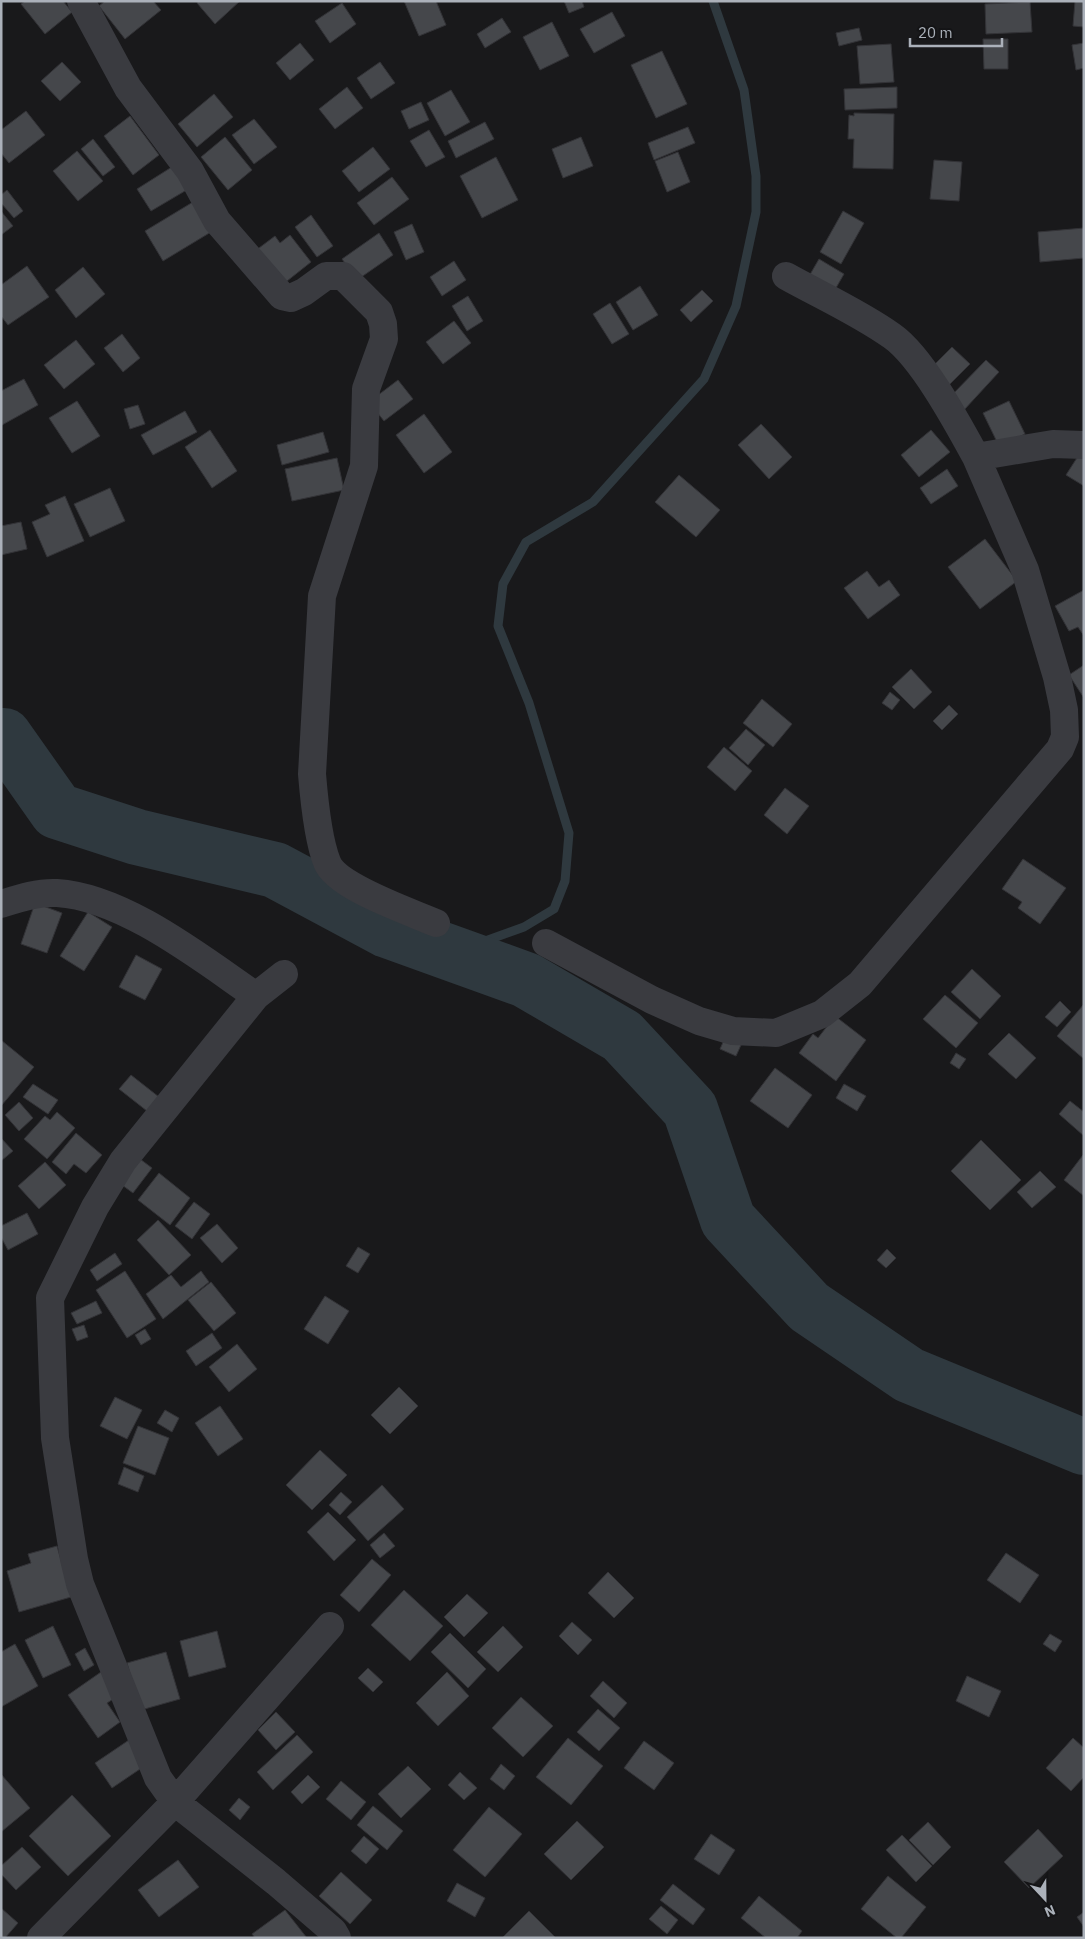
<svg xmlns="http://www.w3.org/2000/svg" width="1085" height="1939" font-family="'IBM Plex Sans',sans-serif">
  <style>
    .lines { fill: none; stroke-linecap: round; stroke-linejoin: round }
    .stream { stroke: #2f393f; stroke-width: 9 }
    .river { stroke: #2f393f; stroke-width: 56 }
    .building { fill: #45474b; stroke: #333337 }
    .street { stroke: #3a3b40; stroke-width: 28 }
  </style>
  <rect width="100%" height="100%" fill="#19191b"/>
  <g class="lines">
    <path class="stream" d="M 452,953 L 524,927 L 554,909 L 565,881 L 569,833 L 529,703 L 498,626 L 503,584 L 526,542 L 593,502 L 704,379 L 736,306 L 756,212 L 756,176 L 744,90 L 713,1"/>
    <path class="river" d="M 1,736 L 4,736 L 57,811 L 137,837 L 275,870 L 387,930 L 526,980 L 622,1036 L 690,1109 L 728,1220 L 809,1307 L 909,1375 L 1084,1447"/>
  </g>
  <path class="building" d="M 25,1 L 63,1 L 72,12 L 45,34 L 21,4 Z
    M 105,1 L 153,1 L 161,10 L 125,39 L 99,6 Z
    M 198,1 L 240,1 L 215,24 L 197,3 Z
    M 404,1 L 436,1 L 446,25 L 419,36 Z
    M 564,1 L 582,1 L 584,7 L 569,13 Z
    M 1075,1 L 1084,1 L 1084,27 L 1073,26 Z
    M 1030,2 L 1032,32 L 986,34 L 985,4 Z
    M 342,3 L 356,24 L 330,43 L 315,21 Z
    M 612,12 L 625,36 L 594,53 L 580,29 Z
    M 502,18 L 511,32 L 485,48 L 477,34 Z
    M 552,22 L 569,56 L 540,70 L 523,37 Z
    M 859,28 L 862,40 L 839,46 L 836,33 Z
    M 983,39 L 1008,39 L 1008,69 L 984,69 Z
    M 300,43 L 314,60 L 290,80 L 276,63 Z
    M 1084,43 L 1084,68 L 1076,70 L 1072,45 Z
    M 891,44 L 894,82 L 860,84 L 857,46 Z
    M 662,51 L 687,104 L 656,118 L 631,65 Z
    M 62,62 L 81,82 L 60,101 L 41,81 Z
    M 380,62 L 395,83 L 371,99 L 357,78 Z
    M 347,87 L 363,108 L 335,129 L 319,109 Z
    M 897,87 L 897,108 L 845,110 L 844,89 Z
    M 451,90 L 470,122 L 445,136 L 427,103 Z
    M 214,94 L 233,117 L 197,147 L 178,124 Z
    M 421,102 L 429,120 L 409,129 L 401,111 Z
    M 26,111 L 45,135 L 9,163 L 1,153 L 1,130 Z
    M 854,113 L 894,114 L 893,169 L 853,168 L 854,139 L 848,139 L 849,115 L 854,116 Z
    M 130,116 L 159,155 L 133,175 L 104,136 Z
    M 254,119 L 277,147 L 254,164 L 232,135 Z
    M 485,122 L 494,139 L 456,158 L 448,141 Z
    M 688,127 L 695,143 L 654,160 L 648,143 Z
    M 429,130 L 445,157 L 426,167 L 410,141 Z
    M 225,137 L 252,170 L 228,190 L 201,157 Z
    M 581,137 L 593,166 L 563,178 L 552,149 Z
    M 93,139 L 115,167 L 103,176 L 81,149 Z
    M 373,147 L 390,169 L 359,192 L 342,171 Z
    M 77,151 L 103,181 L 78,201 L 53,171 Z
    M 678,152 L 690,182 L 667,192 L 655,161 Z
    M 496,157 L 518,200 L 482,218 L 460,176 Z
    M 934,160 L 962,162 L 959,201 L 930,199 Z
    M 175,165 L 190,188 L 151,211 L 137,189 Z
    M 392,177 L 409,199 L 374,225 L 357,203 Z
    M 7,190 L 23,211 L 14,218 L 1,203 L 1,195 Z
    M 193,202 L 211,232 L 163,261 L 145,231 Z
    M 1,211 L 13,226 L 1,235 Z
    M 843,211 L 864,223 L 841,264 L 820,252 Z
    M 311,215 L 333,246 L 317,257 L 295,227 Z
    M 412,224 L 424,252 L 406,260 L 394,232 Z
    M 1084,228 L 1084,258 L 1040,262 L 1038,232 Z
    M 379,233 L 393,255 L 357,280 L 342,259 Z
    M 290,235 L 311,262 L 282,285 L 255,251 L 275,236 L 280,243 Z
    M 819,259 L 844,274 L 833,293 L 808,278 Z
    M 454,261 L 466,280 L 442,296 L 430,277 Z
    M 27,266 L 49,297 L 8,325 L 1,316 L 1,285 Z
    M 83,267 L 105,294 L 76,318 L 55,290 Z
    M 640,286 L 658,315 L 633,330 L 616,302 Z
    M 702,290 L 713,301 L 691,322 L 680,310 Z
    M 468,296 L 483,321 L 467,331 L 452,306 Z
    M 610,303 L 629,334 L 612,344 L 593,314 Z
    M 454,321 L 471,343 L 443,364 L 426,342 Z
    M 122,334 L 140,358 L 123,372 L 104,348 Z
    M 76,340 L 95,364 L 64,389 L 44,365 Z
    M 952,347 L 970,364 L 947,387 L 929,370 Z
    M 986,360 L 999,372 L 964,410 L 950,397 Z
    M 24,379 L 38,405 L 2,425 L 1,391 Z
    M 398,380 L 413,399 L 384,421 L 369,402 Z
    M 77,401 L 100,436 L 72,453 L 49,418 Z
    M 1009,401 L 1025,434 L 999,446 L 983,413 Z
    M 138,405 L 145,424 L 130,429 L 124,409 Z
    M 185,411 L 197,432 L 153,455 L 141,435 Z
    M 424,414 L 452,452 L 424,473 L 396,435 Z
    M 761,424 L 792,457 L 769,479 L 738,445 Z
    M 210,430 L 237,471 L 212,488 L 185,447 Z
    M 931,430 L 950,452 L 919,477 L 901,455 Z
    M 323,432 L 329,452 L 282,465 L 277,445 Z
    M 1082,450 L 1084,451 L 1084,486 L 1066,475 Z
    M 337,458 L 344,490 L 292,501 L 285,469 Z
    M 947,469 L 958,486 L 931,504 L 920,488 Z
    M 679,475 L 720,510 L 696,537 L 655,502 Z
    M 110,488 L 125,521 L 90,537 L 74,504 Z
    M 65,496 L 84,541 L 47,557 L 32,522 L 50,514 L 45,505 Z
    M 21,522 L 27,549 L 1,555 L 1,526 Z
    M 985,539 L 1017,581 L 980,609 L 948,567 Z
    M 867,571 L 879,587 L 889,580 L 900,595 L 868,619 L 844,588 Z
    M 1084,590 L 1084,636 L 1078,627 L 1069,631 L 1055,606 Z
    M 1084,665 L 1084,698 L 1069,675 Z
    M 911,669 L 932,692 L 914,709 L 892,687 Z
    M 890,692 L 900,700 L 892,710 L 882,703 Z
    M 762,699 L 792,724 L 773,747 L 743,723 Z
    M 949,705 L 958,714 L 942,730 L 933,721 Z
    M 746,729 L 765,745 L 748,765 L 729,748 Z
    M 724,747 L 752,771 L 735,791 L 707,767 Z
    M 785,788 L 809,806 L 787,834 L 764,815 Z
    M 1023,859 L 1066,888 L 1040,924 L 1018,908 L 1022,902 L 1002,889 Z
    M 35,903 L 62,913 L 47,953 L 21,944 Z
    M 88,912 L 112,927 L 84,971 L 60,956 Z
    M 136,955 L 162,969 L 145,1000 L 119,987 Z
    M 972,969 L 1001,996 L 980,1019 L 951,992 Z
    M 945,995 L 978,1023 L 956,1048 L 923,1019 Z
    M 1060,1001 L 1071,1012 L 1057,1027 L 1045,1017 Z
    M 1084,1004 L 1084,1059 L 1057,1036 Z
    M 835,1016 L 866,1040 L 836,1081 L 799,1053 L 813,1034 L 818,1038 Z
    M 1009,1033 L 1036,1058 L 1016,1079 L 988,1054 Z
    M 725,1038 L 741,1045 L 736,1056 L 720,1049 Z
    M 1,1040 L 34,1067 L 1,1106 Z
    M 956,1053 L 966,1059 L 959,1069 L 950,1063 Z
    M 775,1068 L 812,1095 L 788,1128 L 750,1101 Z
    M 131,1075 L 159,1097 L 147,1111 L 119,1089 Z
    M 33,1084 L 58,1100 L 48,1114 L 23,1097 Z
    M 844,1084 L 866,1096 L 857,1111 L 836,1098 Z
    M 1070,1101 L 1084,1112 L 1084,1136 L 1059,1114 Z
    M 19,1102 L 33,1118 L 19,1131 L 5,1115 Z
    M 57,1112 L 75,1128 L 47,1159 L 24,1139 L 45,1116 L 50,1120 Z
    M 76,1133 L 102,1155 L 86,1173 L 74,1164 L 66,1174 L 52,1162 Z
    M 1,1138 L 13,1151 L 1,1161 Z
    M 981,1140 L 1021,1180 L 990,1210 L 951,1171 Z
    M 1083,1155 L 1084,1156 L 1084,1196 L 1064,1180 Z
    M 140,1159 L 152,1168 L 133,1193 L 122,1185 Z
    M 45,1162 L 66,1185 L 39,1209 L 18,1186 Z
    M 1040,1171 L 1056,1187 L 1032,1208 L 1017,1192 Z
    M 159,1173 L 190,1198 L 170,1225 L 138,1200 Z
    M 194,1202 L 210,1214 L 192,1239 L 175,1226 Z
    M 27,1213 L 38,1234 L 8,1250 L 1,1237 L 1,1226 Z
    M 158,1220 L 191,1255 L 169,1275 L 137,1240 Z
    M 217,1224 L 238,1248 L 222,1263 L 200,1238 Z
    M 358,1247 L 370,1254 L 358,1273 L 346,1266 Z
    M 887,1249 L 896,1258 L 886,1268 L 877,1260 Z
    M 115,1253 L 122,1264 L 97,1281 L 90,1270 Z
    M 125,1271 L 156,1319 L 127,1338 L 96,1290 Z
    M 201,1271 L 209,1282 L 163,1319 L 146,1294 L 171,1275 L 181,1287 Z
    M 211,1282 L 236,1313 L 214,1331 L 188,1300 Z
    M 325,1296 L 349,1311 L 328,1344 L 304,1329 Z
    M 96,1301 L 102,1313 L 77,1324 L 71,1313 Z
    M 84,1325 L 88,1337 L 77,1341 L 72,1329 Z
    M 145,1329 L 151,1339 L 141,1345 L 135,1335 Z
    M 212,1333 L 222,1348 L 196,1366 L 186,1351 Z
    M 237,1344 L 257,1369 L 229,1392 L 209,1367 Z
    M 399,1387 L 418,1406 L 390,1434 L 371,1415 Z
    M 115,1397 L 142,1410 L 127,1439 L 100,1426 Z
    M 220,1406 L 243,1439 L 218,1456 L 195,1423 Z
    M 165,1410 L 179,1418 L 172,1432 L 157,1423 Z
    M 138,1426 L 169,1438 L 155,1475 L 123,1463 Z
    M 320,1450 L 347,1475 L 312,1510 L 286,1485 Z
    M 124,1467 L 144,1476 L 138,1492 L 118,1484 Z
    M 382,1485 L 404,1509 L 368,1541 L 347,1517 Z
    M 341,1492 L 352,1502 L 340,1515 L 329,1505 Z
    M 328,1512 L 356,1540 L 334,1561 L 307,1532 Z
    M 384,1533 L 395,1546 L 380,1558 L 370,1545 Z
    M 57,1546 L 71,1597 L 19,1612 L 7,1571 L 31,1563 L 28,1554 Z
    M 1006,1553 L 1039,1575 L 1020,1603 L 987,1580 Z
    M 372,1559 L 391,1575 L 359,1612 L 340,1595 Z
    M 608,1572 L 634,1598 L 614,1618 L 588,1593 Z
    M 404,1590 L 443,1626 L 410,1661 L 371,1625 Z
    M 467,1594 L 488,1613 L 464,1637 L 444,1617 Z
    M 572,1622 L 592,1640 L 578,1655 L 559,1636 Z
    M 53,1626 L 71,1665 L 43,1678 L 25,1640 Z
    M 503,1626 L 523,1647 L 498,1672 L 477,1652 Z
    M 217,1631 L 226,1667 L 189,1677 L 180,1641 Z
    M 450,1633 L 486,1669 L 468,1688 L 431,1652 Z
    M 1050,1634 L 1062,1641 L 1055,1652 L 1043,1644 Z
    M 15,1644 L 38,1686 L 1,1707 L 1,1652 Z
    M 85,1648 L 94,1665 L 84,1671 L 75,1654 Z
    M 166,1652 L 180,1699 L 141,1710 L 127,1663 Z
    M 368,1668 L 383,1682 L 373,1692 L 358,1678 Z
    M 101,1672 L 118,1696 L 107,1703 L 120,1722 L 98,1738 L 68,1695 Z
    M 447,1672 L 469,1696 L 438,1726 L 416,1703 Z
    M 967,1676 L 1001,1691 L 989,1717 L 956,1701 Z
    M 603,1681 L 627,1703 L 614,1718 L 590,1696 Z
    M 521,1697 L 553,1726 L 523,1757 L 492,1728 Z
    M 598,1709 L 620,1728 L 599,1751 L 577,1732 Z
    M 276,1712 L 295,1732 L 276,1750 L 258,1730 Z
    M 297,1735 L 313,1752 L 273,1790 L 257,1772 Z
    M 568,1738 L 603,1766 L 571,1805 L 536,1777 Z
    M 1073,1738 L 1084,1748 L 1084,1777 L 1071,1791 L 1046,1768 Z
    M 129,1740 L 146,1765 L 112,1788 L 95,1763 Z
    M 644,1741 L 674,1763 L 654,1790 L 624,1768 Z
    M 501,1764 L 515,1776 L 504,1790 L 490,1779 Z
    M 408,1766 L 431,1789 L 401,1818 L 378,1794 Z
    M 460,1772 L 477,1788 L 464,1800 L 448,1785 Z
    M 1,1774 L 30,1808 L 1,1832 Z
    M 308,1775 L 320,1787 L 302,1804 L 291,1792 Z
    M 341,1781 L 366,1802 L 351,1820 L 326,1799 Z
    M 72,1795 L 111,1836 L 68,1876 L 29,1836 Z
    M 239,1798 L 250,1807 L 240,1820 L 229,1810 Z
    M 373,1806 L 403,1831 L 387,1850 L 357,1825 Z
    M 489,1807 L 522,1834 L 485,1877 L 453,1850 Z
    M 577,1821 L 604,1847 L 571,1880 L 544,1854 Z
    M 928,1822 L 951,1847 L 933,1865 L 909,1840 Z
    M 1038,1829 L 1063,1856 L 1029,1888 L 1004,1862 Z
    M 711,1834 L 735,1850 L 719,1875 L 694,1859 Z
    M 902,1835 L 932,1866 L 916,1882 L 886,1850 Z
    M 364,1836 L 379,1849 L 366,1864 L 351,1851 Z
    M 22,1847 L 41,1867 L 16,1890 L 1,1874 L 1,1866 Z
    M 178,1860 L 199,1887 L 159,1917 L 138,1890 Z
    M 341,1872 L 372,1900 L 350,1924 L 319,1896 Z
    M 888,1876 L 926,1907 L 901,1938 L 897,1938 L 861,1909 Z
    M 457,1883 L 485,1898 L 475,1917 L 447,1901 Z
    M 673,1884 L 705,1909 L 693,1925 L 660,1900 Z
    M 759,1896 L 802,1931 L 797,1938 L 766,1938 L 741,1918 Z
    M 661,1906 L 678,1920 L 667,1934 L 649,1919 Z
    M 1,1908 L 18,1923 L 5,1938 L 1,1938 Z
    M 285,1910 L 307,1938 L 255,1938 L 252,1934 Z
    M 529,1911 L 556,1938 L 502,1938 Z
    M 1084,1912 L 1084,1927 L 1077,1917 Z"/>
  <g class="lines">
    <path class="street" d="M 81,1 L 128,88 L 190,171 L 217,221 L 282,296 L 291,298 L 304,292 L 326,276 L 343,276 L 379,312 L 383,324 L 384,339 L 366,389 L 364,466 L 322,596 L 312,774 C 314,798 318,840 327,862 C 336,887 411,912 436,923
      M 786,276 C 820,295 860,313 892,336 C 922,357 958,424 976,457 L 1053,444 L 1084,445
      M 1,904 C 20,898 38,892 57,893 C 124,897 202,959 256,996
      M 546,943 L 652,1000 L 699,1021 L 733,1031 L 776,1033 L 822,1014 L 860,984 L 1060,749 L 1065,737 L 1064,710 L 1057,677 L 1025,570 L 976,457
      M 284,974 L 256,996 L 123,1161 L 95,1207 L 50,1298 L 55,1438 L 74,1559 L 80,1584 L 158,1778 L 175,1802 L 276,1882 L 333,1931 L 337,1938
      M 41,1938 L 175,1802 L 330,1626"/>
  </g>
  <rect width="1085" height="1939" fill="none" stroke="#abb1ba" stroke-width="5"/>
  <g transform="translate(1045 1899) rotate(158)" stroke="#141416" stroke-width="4" paint-order="stroke">
  <path d="M0-4L9 19L0 12L-9 19Z" fill="#abb1ba"/>
  <text y="-8" font-size="14" font-weight="bold" text-anchor="middle" fill="#abb1ba">N</text>
  </g>
  <path d="M910 38v8h92v-8" fill="none" stroke="#abb1ba" stroke-width="2.5"/>
  <text x="918" y="38" font-size="15" fill="#abb1ba" stroke="#141416" stroke-width="4" paint-order="stroke">20 m</text>
</svg>
